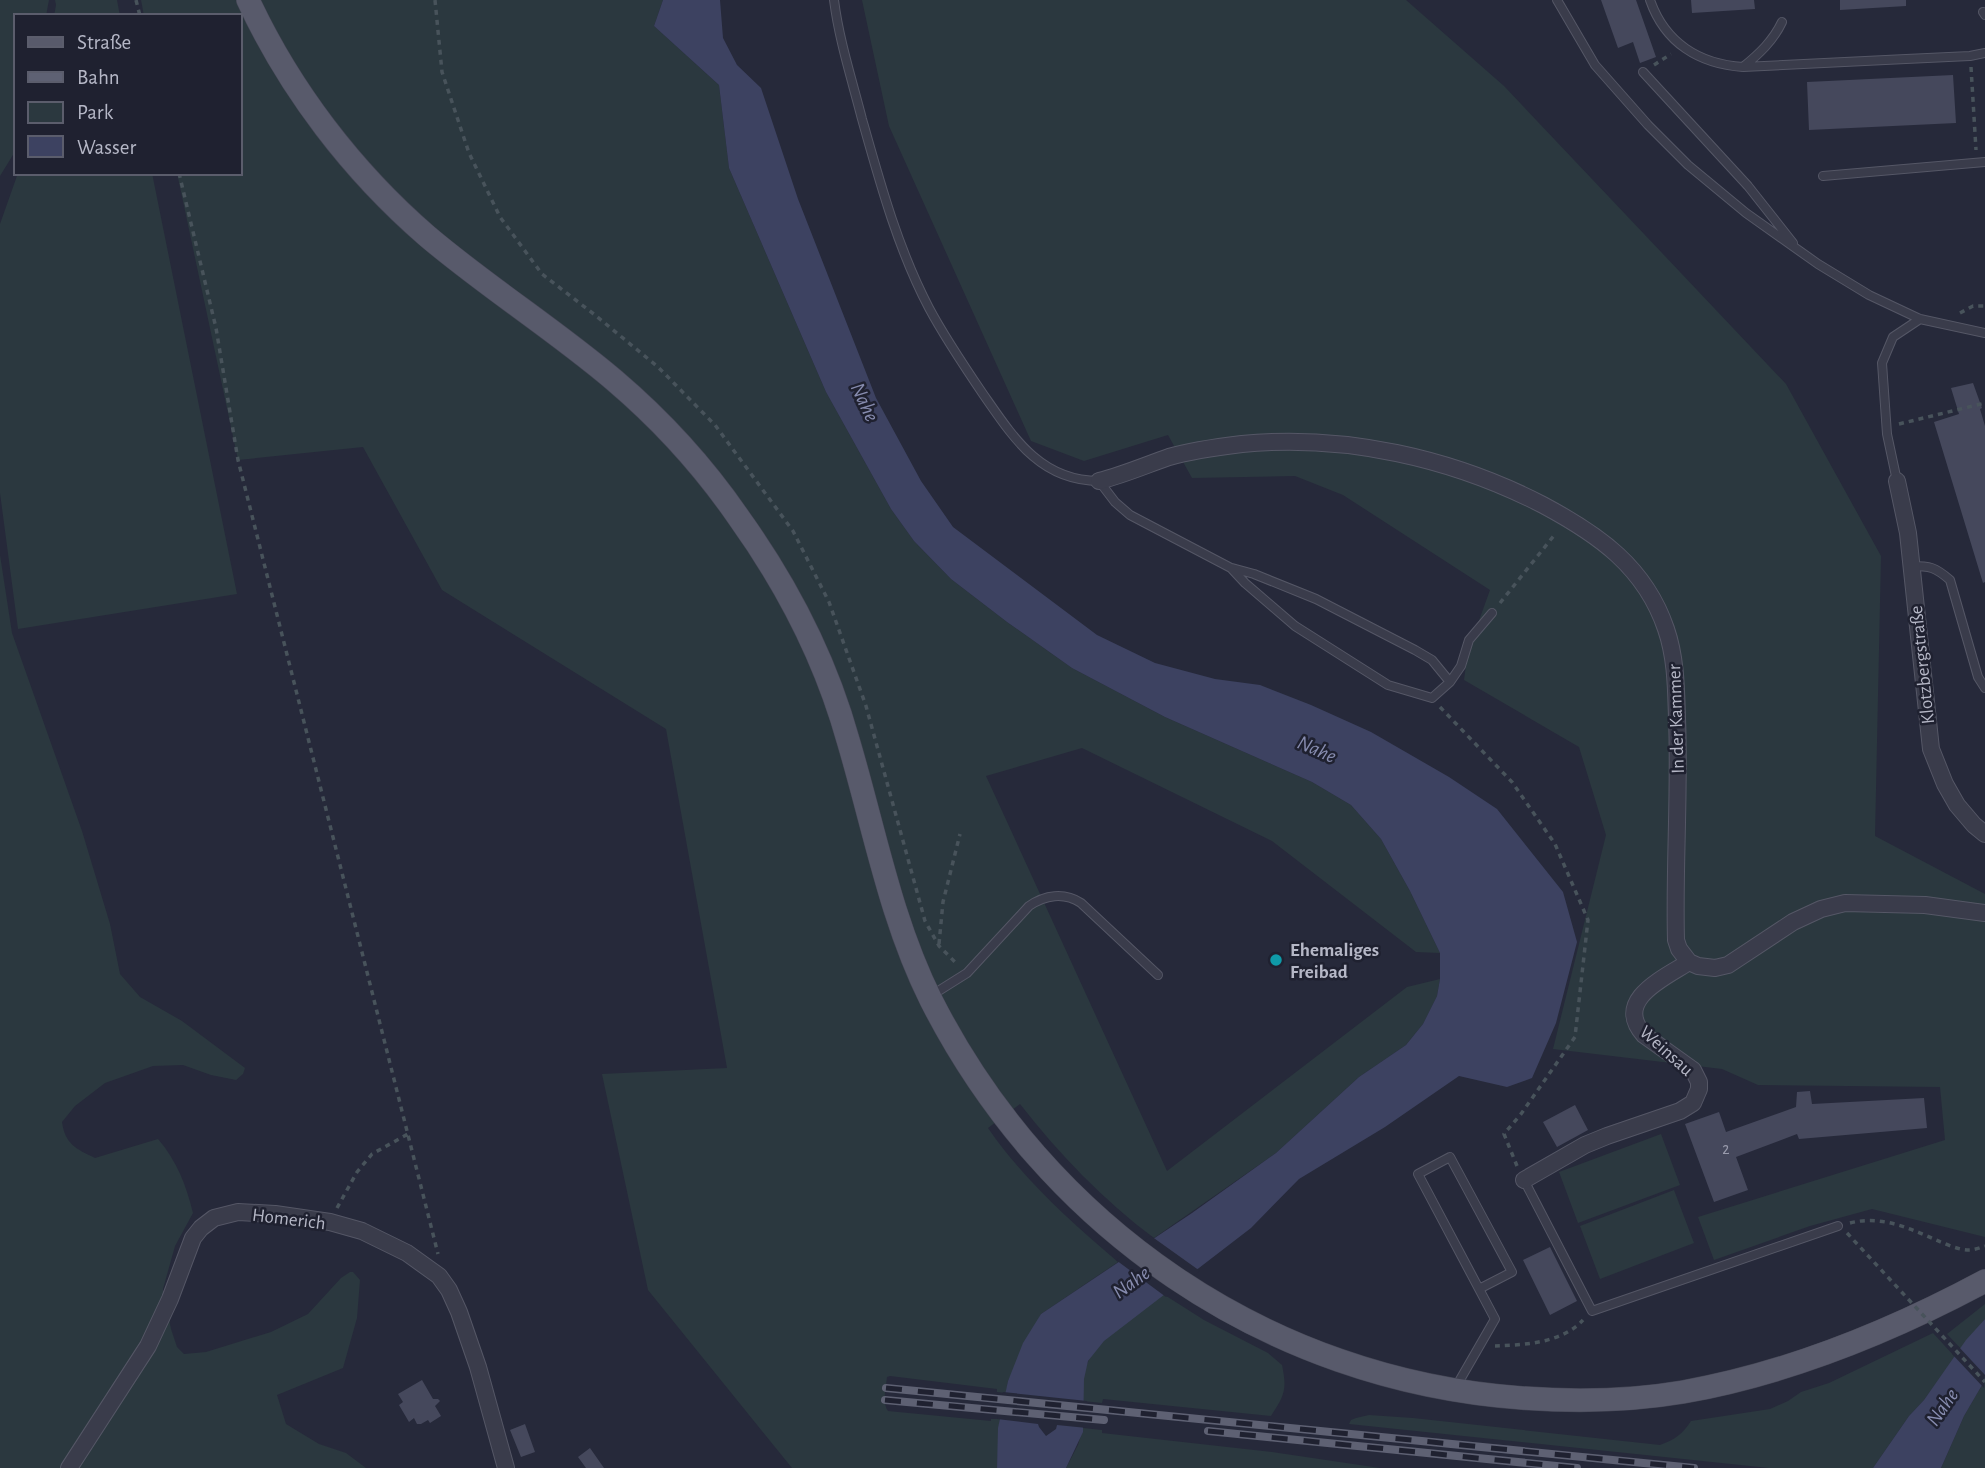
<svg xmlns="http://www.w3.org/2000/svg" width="1985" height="1468" font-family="'Alegreya Sans',sans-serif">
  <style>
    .green { fill: #2b383f }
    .water { fill: #3d4261 }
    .pier { fill: #26293a }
    .building { fill: #45485c }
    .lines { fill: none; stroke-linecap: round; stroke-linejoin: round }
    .service-casing { stroke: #555766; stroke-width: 10 }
    .minor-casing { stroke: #555766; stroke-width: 18 }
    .primary-casing { stroke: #434554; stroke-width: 24 }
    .path { stroke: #48535b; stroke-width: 3.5; stroke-dasharray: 5 5; stroke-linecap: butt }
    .service { stroke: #3a3c4b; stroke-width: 8 }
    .minor { stroke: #3a3c4b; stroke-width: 16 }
    .primary { stroke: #585a6b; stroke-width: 23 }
    .rail-casing { stroke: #5e6173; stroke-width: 8 }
    .rail { stroke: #1f2130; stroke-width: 5; stroke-dasharray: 16; stroke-linecap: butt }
    .path-bridge { stroke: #48535b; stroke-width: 3.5; stroke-dasharray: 5 5; stroke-linecap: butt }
    .culture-dot { fill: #0f9aa8; stroke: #1f2130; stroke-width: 2.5 }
    .labels { text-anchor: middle; stroke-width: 5; stroke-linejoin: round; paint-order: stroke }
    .number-label { font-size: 16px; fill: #999bac }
    .street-label { font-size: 19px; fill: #b5b7c6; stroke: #1f2130 }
    .poi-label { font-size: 19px; font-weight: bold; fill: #b5b7c6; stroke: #1f2130; text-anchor: start }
    .water-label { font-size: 21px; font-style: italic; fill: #878caf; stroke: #1f2130 }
  </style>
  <rect width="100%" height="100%" fill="#26293a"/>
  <path class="green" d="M 0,0 L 49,0 L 46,16 L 16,16 L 16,150 L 0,176 Z
    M 55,0 L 117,0 L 120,16 L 54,16 L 56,5 Z
    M 141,0 L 663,0 L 654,26 L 719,85 L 729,168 L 826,392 L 891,509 L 914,541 L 951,579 L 1007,622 L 1072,668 L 1165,717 L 1312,782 L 1351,805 L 1381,839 L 1410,891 L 1440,953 L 1416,952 L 1272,841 L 1082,748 L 986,776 L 1167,1171 L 1407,987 L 1440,979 L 1437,996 L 1423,1024 L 1406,1045 L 1359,1077 L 1276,1153 L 1154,1238 C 1103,1200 1059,1154 1020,1104 L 988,1128 C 1023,1179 1071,1222 1118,1262 L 1041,1314 L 1008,1381 L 1006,1393 L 997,1392 L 997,1389 L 890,1376 L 887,1377 C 886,1388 882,1403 888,1411 L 991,1421 L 991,1419 L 1000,1419 L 997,1468 L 792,1468 L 648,1290 L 602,1074 L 727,1068 L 666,729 L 442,590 L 363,447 L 238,460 L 177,173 L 240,173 L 240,16 L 144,16 Z
    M 862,0 L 1406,0 L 1504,86 L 1786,384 L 1881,556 L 1875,836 L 1985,894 L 1985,1237 L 1872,1209 L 1810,1226 L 1714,1260 L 1698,1217 L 1945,1140 L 1940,1087 L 1758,1085 L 1722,1069 L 1553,1049 L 1606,835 L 1579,747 L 1464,680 L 1468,651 L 1490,590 L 1343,495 L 1295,476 L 1192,478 L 1168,435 L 1084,461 L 1031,441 L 889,126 Z
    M 18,173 L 152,173 L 237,594 L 18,629 L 0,493 L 0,224 Z
    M 0,555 L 12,633 L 82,831 L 110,924 L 120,974 L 140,997 L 182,1021 L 245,1068 L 243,1074 L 236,1080 L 211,1075 L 183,1065 L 153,1066 L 105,1083 L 75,1106 L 62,1122 C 65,1144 76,1149 95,1158 L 158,1139 C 177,1161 186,1185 193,1213 L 175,1246 L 163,1289 L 171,1329 L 177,1347 L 184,1354 L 206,1352 L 271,1332 L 308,1314 L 341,1278 L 350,1272 L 353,1272 L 360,1280 L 357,1318 L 343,1368 L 277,1395 L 286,1424 L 319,1444 L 346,1453 L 366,1468 L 0,1468 Z
    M 1661,1134 L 1680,1185 L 1578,1223 L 1559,1172 Z
    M 1674,1190 L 1694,1243 L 1600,1279 L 1580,1226 Z
    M 1163,1294 L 1204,1320 L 1268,1353 L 1282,1365 C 1287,1389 1285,1395 1271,1416 L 1103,1399 L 1102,1403 L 1083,1401 C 1083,1388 1082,1374 1088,1362 C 1098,1338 1142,1310 1163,1294 Z
    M 1985,1304 L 1985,1319 L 1961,1349 L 1947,1334 Z
    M 1933,1333 L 1955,1357 L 1924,1400 L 1909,1416 L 1873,1468 L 1769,1468 L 1349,1424 L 1351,1420 L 1356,1418 L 1369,1415 L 1413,1418 L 1660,1445 C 1674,1440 1683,1434 1691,1421 L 1770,1409 L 1788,1401 L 1801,1392 L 1829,1383 Z
    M 1985,1380 L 1985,1468 L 1941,1468 L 1964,1416 Z
    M 1083,1428 L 1102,1430 L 1102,1433 L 1272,1452 L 1380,1468 L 1066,1468 L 1078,1445 Z"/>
  <path class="water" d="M 663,0 L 720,0 L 723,38 L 737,65 L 761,88 L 798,199 L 876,398 L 921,481 L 953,527 L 1097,635 L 1155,663 L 1215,679 L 1260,685 L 1311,705 L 1371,732 L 1449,777 L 1497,809 L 1563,892 L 1577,942 L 1556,1023 L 1532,1078 L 1507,1087 L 1459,1076 L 1385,1127 L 1299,1179 L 1251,1228 L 1104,1341 L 1088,1361 L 1084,1379 L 1083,1432 L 1066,1468 L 997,1468 L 998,1428 L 1008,1381 L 1023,1343 L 1041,1314 L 1192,1213 L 1276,1153 L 1359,1077 L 1406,1045 L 1423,1024 L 1437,996 L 1440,979 L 1440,953 L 1410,891 L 1381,839 L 1351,805 L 1312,782 L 1165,717 L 1072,668 L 1007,622 L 951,579 L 914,541 L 891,509 L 826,392 L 729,168 L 719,85 L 654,26 Z
    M 1985,1319 L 1985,1380 L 1964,1416 L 1941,1468 L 1873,1468 L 1909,1416 L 1924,1400 L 1966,1340 Z"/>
  <path class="pier" d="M 1151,1236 L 1200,1271 L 1166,1297 L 1116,1260 Z
    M 1958,1346 L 1985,1375 L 1984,1388 L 1952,1354 Z
    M 1003,1392 L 1087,1401 L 1087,1428 L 1057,1425 L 1056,1429 L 1046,1436 L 1039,1427 L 1038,1424 L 997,1419 Z"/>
  <path class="building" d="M 1601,0 L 1636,0 L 1656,57 L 1640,63 L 1633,42 L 1618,48 Z
    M 1691,0 L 1754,0 L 1755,9 L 1692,13 Z
    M 1840,0 L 1906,0 L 1906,6 L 1840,10 Z
    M 1953,75 L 1956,123 L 1809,130 L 1807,82 Z
    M 1973,383 L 1982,408 L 1980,409 L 1985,426 L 1985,582 L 1983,583 L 1934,422 L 1959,414 L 1951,388 Z
    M 1810,1091 L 1812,1104 L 1924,1098 L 1927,1128 L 1799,1139 L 1797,1134 L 1736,1157 L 1748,1190 L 1714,1202 L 1685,1124 L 1719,1112 L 1726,1132 L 1796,1107 L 1797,1092 Z
    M 1575,1105 L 1588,1130 L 1557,1147 L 1543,1122 Z
    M 1550,1247 L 1577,1301 L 1550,1315 L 1523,1260 Z
    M 422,1380 L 433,1399 L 438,1399 L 440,1401 L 435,1406 L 441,1416 L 430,1423 L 428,1420 L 421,1424 L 417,1424 L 414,1418 L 409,1422 L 399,1405 L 403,1402 L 398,1394 Z
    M 525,1424 L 535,1452 L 521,1457 L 510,1430 Z
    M 590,1448 L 604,1468 L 586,1468 L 578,1457 Z"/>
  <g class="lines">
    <defs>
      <path id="service" d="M 834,0 C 839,40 852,80 862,119 C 880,183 898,249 929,308 C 945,338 964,366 983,394 C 1013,437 1040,481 1099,481 L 1115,502 L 1130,515 L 1231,568 L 1245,583 L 1295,626 L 1388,685 L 1432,698 L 1450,682 L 1461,666 L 1469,640 L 1492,613
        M 1557,0 L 1595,65 L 1648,125 L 1688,165 L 1746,213 L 1818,264 L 1869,295 L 1920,319 L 1985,333
        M 1650,0 C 1665,43 1699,64 1743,67 L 1906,59 L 1970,56 L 1985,53
        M 1983,12 L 1985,15
        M 1743,67 C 1759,54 1773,41 1782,22
        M 1643,72 L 1748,186 L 1793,243
        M 1823,176 L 1985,162
        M 1897,481 L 1887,434 L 1882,363 L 1893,337 L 1920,319
        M 1911,566 C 1930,566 1935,567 1950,580 L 1978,677 L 1985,688
        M 1232,568 L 1254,574 L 1316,599 L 1415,650 L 1432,660 L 1450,682
        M 932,995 L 967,973 L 1029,906 C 1045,895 1064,892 1081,903 L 1158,975
        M 1524,1180 L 1592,1311 L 1838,1226
        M 1457,1385 L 1495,1319 L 1418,1174 L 1450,1157 L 1512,1272 L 1479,1289"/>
      <path id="minor" d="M 1099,481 C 1123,475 1146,465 1169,457 C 1193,450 1217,447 1242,444 C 1345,434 1452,458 1543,505 C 1599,535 1645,567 1666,629 C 1676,658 1676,688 1677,718 C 1680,792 1674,866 1676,940 L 1679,949 L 1689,962 L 1698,966 L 1715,968 L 1728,965 L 1793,922 L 1821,909 L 1845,903 L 1925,905 L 1985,913
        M 1897,481 L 1908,533 L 1931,749 L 1945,784 L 1957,805 L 1974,825 L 1985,834
        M 1524,1180 L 1585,1145 L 1607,1136 L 1680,1111 L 1693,1103 L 1699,1089 L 1699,1082 L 1693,1070 L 1644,1035 C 1613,1000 1664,978 1689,962
        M 69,1468 L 148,1346 L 170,1299 L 193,1238 L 201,1228 L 214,1218 L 238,1212 L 275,1214 L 330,1222 L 362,1231 L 407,1253 L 439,1276 L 449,1290 L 459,1312 L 478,1367 L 506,1468"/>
      <path id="primary" d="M 248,0 C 290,90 352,171 427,236 C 487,287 554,329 614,380 C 661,420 704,467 739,518 C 787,585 826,661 848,740 C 874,827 890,918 931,1000 C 1046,1227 1268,1380 1522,1398 C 1576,1402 1630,1401 1683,1392 C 1790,1373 1890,1332 1985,1281"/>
    </defs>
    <use href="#service" class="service-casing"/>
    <use href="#minor" class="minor-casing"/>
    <use href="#primary" class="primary-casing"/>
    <path class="path" d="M 136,0 L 140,16
      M 435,0 L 442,72 L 469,153 L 500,217 L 542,274 L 595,315 L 658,367 L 715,425 L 793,531 L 829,602 L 866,706 L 925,921 L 939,946 L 957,964
      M 1654,65 L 1671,54
      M 1971,67 L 1976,150
      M 179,173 L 216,328 L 238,460 L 438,1254
      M 1960,313 L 1973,306 L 1985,306
      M 1899,424 L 1985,403
      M 1500,603 L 1556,533
      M 1440,707 L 1512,782 L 1555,844 L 1588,920 L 1575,1037 L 1521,1114 L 1504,1134 L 1517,1166
      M 939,944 L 943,902 L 960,834
      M 337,1208 L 357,1172 L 372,1154 L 408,1134
      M 1850,1223 C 1881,1215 1909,1228 1936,1240 C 1946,1244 1958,1250 1969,1250 C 1974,1250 1980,1248 1985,1246
      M 1495,1346 C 1525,1345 1562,1343 1583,1320"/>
    <use href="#service" class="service"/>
    <use href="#minor" class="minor"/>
    <use href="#primary" class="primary"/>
    <defs>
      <path id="rail" d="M 886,1388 L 1694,1468
        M 885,1400 L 1104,1420
        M 1208,1431 L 1577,1468"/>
    </defs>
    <use href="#rail" class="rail-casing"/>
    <use href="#rail" class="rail"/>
    <path class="path-bridge" d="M 1847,1233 L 1985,1382"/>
  </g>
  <circle class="culture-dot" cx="1276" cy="960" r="7"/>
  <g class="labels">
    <g class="number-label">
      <text x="1726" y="1154">2</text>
    </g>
    <g class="street-label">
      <text transform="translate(1921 665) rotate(-96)" y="7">Klotzbergstraße</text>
      <text transform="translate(1675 719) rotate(-92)" y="7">In der Kammer</text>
      <text transform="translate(1667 1050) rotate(42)" y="7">Weinsau</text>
      <text transform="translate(289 1218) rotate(7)" y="7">Homerich</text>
    </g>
    <g class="poi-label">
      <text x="1290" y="956">Ehemaliges<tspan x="1290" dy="22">Freibad</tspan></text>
    </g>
    <g class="water-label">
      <text transform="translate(865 402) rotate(65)" y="7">Nahe</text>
      <text transform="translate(1317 749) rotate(24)" y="7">Nahe</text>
      <text transform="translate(1131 1282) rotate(-36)" y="7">Nahe</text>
      <text transform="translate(1942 1407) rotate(-55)" y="7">Nahe</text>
    </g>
  </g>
  <rect x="14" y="14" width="228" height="161" fill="#1f2130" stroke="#5b5d6c" stroke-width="2"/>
  <rect x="28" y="37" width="35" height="10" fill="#585a6b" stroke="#5b5d6c" stroke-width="2"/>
  <text x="77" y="49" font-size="21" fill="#b5b7c6">Straße</text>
  <rect x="28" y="72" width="35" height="10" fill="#5e6173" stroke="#5b5d6c" stroke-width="2"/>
  <text x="77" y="84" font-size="21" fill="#b5b7c6">Bahn</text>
  <rect x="28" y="102" width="35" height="21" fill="#2b383f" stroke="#5b5d6c" stroke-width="2"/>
  <text x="77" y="119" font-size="21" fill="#b5b7c6">Park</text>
  <rect x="28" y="136" width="35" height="21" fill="#3d4261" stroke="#5b5d6c" stroke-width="2"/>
  <text x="77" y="154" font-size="21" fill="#b5b7c6">Wasser</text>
</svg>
